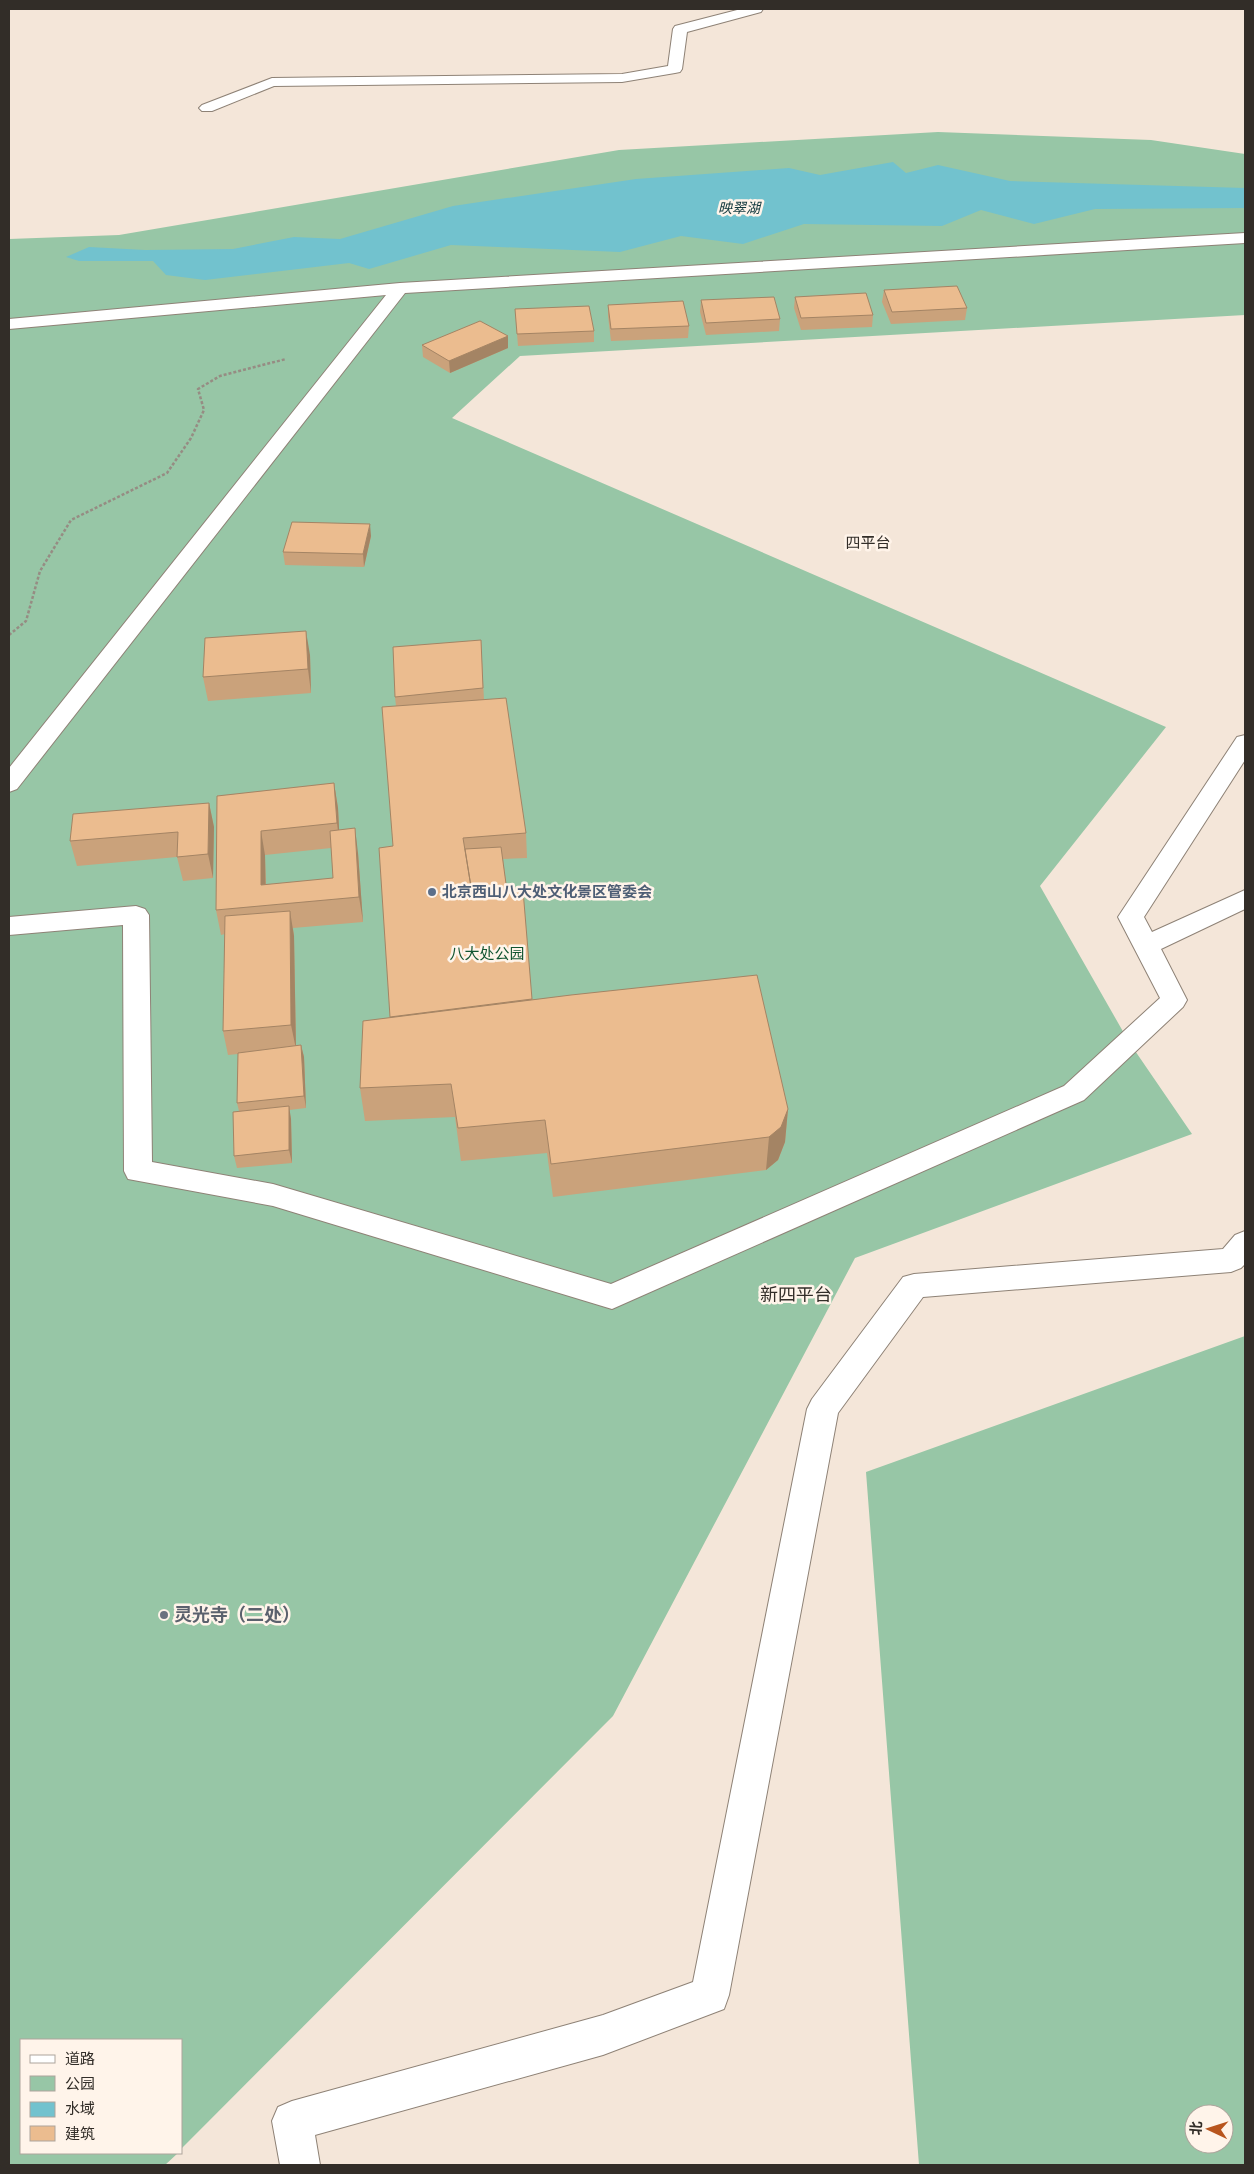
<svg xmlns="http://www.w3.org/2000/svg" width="1254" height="2174" font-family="Signika,'Noto Sans SC',sans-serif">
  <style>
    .green { fill: #97c6a6; fill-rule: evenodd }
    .water { fill: #72c2ce }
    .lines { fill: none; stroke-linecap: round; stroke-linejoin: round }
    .minor-casing { stroke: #8e8276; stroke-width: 2 }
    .path { stroke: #968c83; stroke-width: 2.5; stroke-dasharray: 3 2; stroke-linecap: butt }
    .minor { fill: #fff; fill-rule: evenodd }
    .wall { fill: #caa27b; fill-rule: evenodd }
    .shaded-wall { fill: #a48464 }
    .building { fill: #ebbc8f; stroke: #a48464 }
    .service-dot { fill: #5c6f8a; stroke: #fff4ea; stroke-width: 2 }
    .worship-dot { fill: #6b7280; stroke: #fff4ea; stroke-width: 2 }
    .labels { text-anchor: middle; stroke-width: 5; stroke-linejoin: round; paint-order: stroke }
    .far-water-label { font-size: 14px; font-style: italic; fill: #10373c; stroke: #fff4ea }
    .far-quarter-label { font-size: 15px; fill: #322d28; stroke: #fff4ea }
    .service-label { font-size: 15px; font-weight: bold; fill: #4e5e75; stroke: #fff4ea; text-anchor: start }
    .park-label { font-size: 15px; fill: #115430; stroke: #fff4ea }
    .quarter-label { font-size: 18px; fill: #322d28; stroke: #fff4ea }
    .near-worship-label { font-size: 18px; font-weight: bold; fill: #5b616d; stroke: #fff4ea; text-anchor: start }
  </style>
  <rect width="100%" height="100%" fill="#f4e6d9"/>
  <path class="green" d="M 938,132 L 1151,140 L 1245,154 L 1245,315 L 520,356 L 452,418 L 1166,727 L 1040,886 L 1129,1042 L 1192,1134 L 855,1258 L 613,1716 L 181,2149 L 181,2040 L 21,2040 L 21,2153 L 178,2153 L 165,2165 L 9,2165 L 9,239 L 119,235 L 619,150 Z
    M 1245,1336 L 1245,2165 L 919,2165 L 866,1472 ZM 1194,2114 L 1224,2114 L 1224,2144 L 1194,2144 Z"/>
  <path class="water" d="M 893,162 L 906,173 L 938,165 L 1010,181 L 1245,188 L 1245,208 L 1095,209 L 1034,224 L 981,210 L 942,226 L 804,224 L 743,244 L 681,236 L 620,252 L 451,245 L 369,269 L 349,263 L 205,280 L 166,275 L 153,261 L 79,261 L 66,257 L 89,247 L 145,250 L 233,249 L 294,237 L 340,239 L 453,206 L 636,179 L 789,168 L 820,175 Z"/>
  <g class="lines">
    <defs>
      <path id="minor" d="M 741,9 L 763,9 L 761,12 L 687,32 L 682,69 L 680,72 L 675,73 L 622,82 L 274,86 L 212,111 L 202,111 L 199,108 L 202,105 L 272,78 L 622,74 L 668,66 L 673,29 L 675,26 Z
        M 1245,233 L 1245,243 L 405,293 L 17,789 L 9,792 L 9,768 L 386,295 L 9,329 L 9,319 L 400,283 Z
        M 1245,735 L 1245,760 L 1144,917 L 1152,932 L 1245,890 L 1245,909 L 1161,949 L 1187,1000 L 1183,1007 L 1084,1100 L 612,1309 L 273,1206 L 128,1179 L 124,1171 L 123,925 L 9,935 L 9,917 L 136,906 L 145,909 L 149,915 L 152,1162 L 273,1184 L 611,1284 L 1064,1086 L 1160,998 L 1118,917 L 1237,737 Z
        M 1245,1231 L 1245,1264 L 1241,1268 L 1231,1272 L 923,1297 L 838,1413 L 729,1995 L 724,2009 L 603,2055 L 315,2135 L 320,2165 L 280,2165 L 272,2121 L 278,2107 L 292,2101 L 603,2015 L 693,1982 L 807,1409 L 812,1399 L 903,1277 L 914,1274 L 1223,1249 L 1235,1235 Z"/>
    </defs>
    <use href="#minor" class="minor-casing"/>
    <path class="path" d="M 9,635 L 26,621 L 40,571 L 71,520 L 167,473 L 191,438 L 204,410 L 198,389 L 220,376 L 286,359"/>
    <use href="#minor" class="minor"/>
  </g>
  <path class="wall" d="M 884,290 L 967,308 L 965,320 L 891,324 L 882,302 Z
    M 795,297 L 873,315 L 872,327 L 801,330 L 794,308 Z
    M 701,300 L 780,319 L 779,331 L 706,335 L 700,312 Z
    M 608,305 L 689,326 L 688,338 L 611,341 L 608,316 Z
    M 515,309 L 594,331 L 594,342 L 518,346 Z
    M 508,336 L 508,348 L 450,373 L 423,357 L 422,345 Z
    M 371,536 L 364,567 L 285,565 L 283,552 Z
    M 481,640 L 484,700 L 526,833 L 527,858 L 503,859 L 507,891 L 532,999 L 788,1109 L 785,1142 L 778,1160 L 766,1170 L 553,1197 L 547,1153 L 461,1161 L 455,1117 L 365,1121 L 360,1088 L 390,1017 L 396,706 L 395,697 Z
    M 310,655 L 311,693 L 208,701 L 203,677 Z
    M 334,783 L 338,808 L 339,830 L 358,853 L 363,922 L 293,928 L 294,936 L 296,1045 L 301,1045 L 304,1057 L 306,1108 L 289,1110 L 291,1119 L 292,1163 L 237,1168 L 234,1156 L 239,1111 L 237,1103 L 238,1054 L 228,1055 L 223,1031 L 225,934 L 221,935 L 216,910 L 217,796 ZM 331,848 L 333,878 L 266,885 L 265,855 Z
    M 209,803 L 214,827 L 213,878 L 183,881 L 177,857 L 77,866 L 70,841 Z"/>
  <path class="shaded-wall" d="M 508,336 L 508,348 L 450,373 L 449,361 Z
    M 370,524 L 371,536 L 364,567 L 363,554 Z
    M 306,631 L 310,655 L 311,693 L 308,669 Z
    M 334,783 L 338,808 L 340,847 L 337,823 Z
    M 209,803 L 214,827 L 213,878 L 208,854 Z
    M 355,828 L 358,853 L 363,922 L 359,897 Z
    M 261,831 L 265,855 L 266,906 L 261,885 Z
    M 290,911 L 294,936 L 296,1049 L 291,1025 Z
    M 301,1045 L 304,1057 L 306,1108 L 304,1096 Z
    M 289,1106 L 291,1119 L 292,1163 L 289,1150 Z
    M 788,1109 L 785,1142 L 778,1160 L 766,1170 L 769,1137 Z"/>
  <path class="building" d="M 957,286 L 967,308 L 892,312 L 884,290 Z
    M 866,293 L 873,315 L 801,318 L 795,297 Z
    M 774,297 L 780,319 L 706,323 L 701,300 Z
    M 683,301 L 689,326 L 611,329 L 608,305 Z
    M 589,306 L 594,331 L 517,334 L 515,309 Z
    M 480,321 L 508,336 L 449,361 L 422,345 Z
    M 292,522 L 370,524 L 363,554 L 283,552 Z
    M 306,631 L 308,669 L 203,677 L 205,638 Z
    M 481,640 L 483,688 L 395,697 L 393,647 Z
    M 506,698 L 526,833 L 463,838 L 472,893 L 523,890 L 532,999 L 390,1017 L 379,848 L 393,846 L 382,707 Z
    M 334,783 L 337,823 L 261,831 L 261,885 L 333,878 L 330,831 L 355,828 L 359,897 L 216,910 L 217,796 Z
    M 209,803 L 208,854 L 177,857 L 178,832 L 70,841 L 73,814 Z
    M 501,847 L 507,891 L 472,893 L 465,849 Z
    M 290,911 L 291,1025 L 223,1031 L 225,916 Z
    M 757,975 L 788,1109 L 781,1127 L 769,1137 L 551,1164 L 545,1120 L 458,1128 L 451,1084 L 360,1088 L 363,1021 L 571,995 Z
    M 301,1045 L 304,1096 L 237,1103 L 238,1053 Z
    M 289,1106 L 289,1150 L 234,1156 L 233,1112 Z"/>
  <circle class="service-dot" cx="432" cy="892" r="5"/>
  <circle class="worship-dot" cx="164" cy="1615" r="5"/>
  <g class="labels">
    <g class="far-water-label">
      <text x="739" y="213">映翠湖</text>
    </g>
    <g class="far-quarter-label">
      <text x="868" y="548">四平台</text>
    </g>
    <g class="service-label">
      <text x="442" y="897">北京西山八大处文化景区管委会</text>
    </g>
    <g class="park-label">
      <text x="487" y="959">八大处公园</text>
    </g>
    <g class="quarter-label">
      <text x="796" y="1301">新四平台</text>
    </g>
    <g class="near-worship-label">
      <text x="174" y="1621">灵光寺（二处）</text>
    </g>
  </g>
  <rect width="1254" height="2174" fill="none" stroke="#322d28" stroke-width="20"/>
  <rect x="20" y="2039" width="162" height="115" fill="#fff4ea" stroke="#ada49c"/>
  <rect x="30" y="2055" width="25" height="8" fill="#ffffff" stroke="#ada49c"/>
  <text x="65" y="2064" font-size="15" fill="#322d28">道路</text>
  <rect x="30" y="2076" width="25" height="15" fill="#97c6a6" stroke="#ada49c"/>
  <text x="65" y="2089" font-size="15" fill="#322d28">公园</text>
  <rect x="30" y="2102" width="25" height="15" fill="#72c2ce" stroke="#ada49c"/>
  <text x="65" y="2114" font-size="15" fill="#322d28">水域</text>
  <rect x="30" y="2126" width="25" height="15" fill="#ebbc8f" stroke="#ada49c"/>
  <text x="65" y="2139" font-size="15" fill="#322d28">建筑</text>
  <g transform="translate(1209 2129) rotate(274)"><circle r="24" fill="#fff4ea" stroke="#ada49c"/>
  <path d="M0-4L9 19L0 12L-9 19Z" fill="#b8551e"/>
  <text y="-8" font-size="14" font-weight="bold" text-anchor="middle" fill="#322d28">北</text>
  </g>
</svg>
